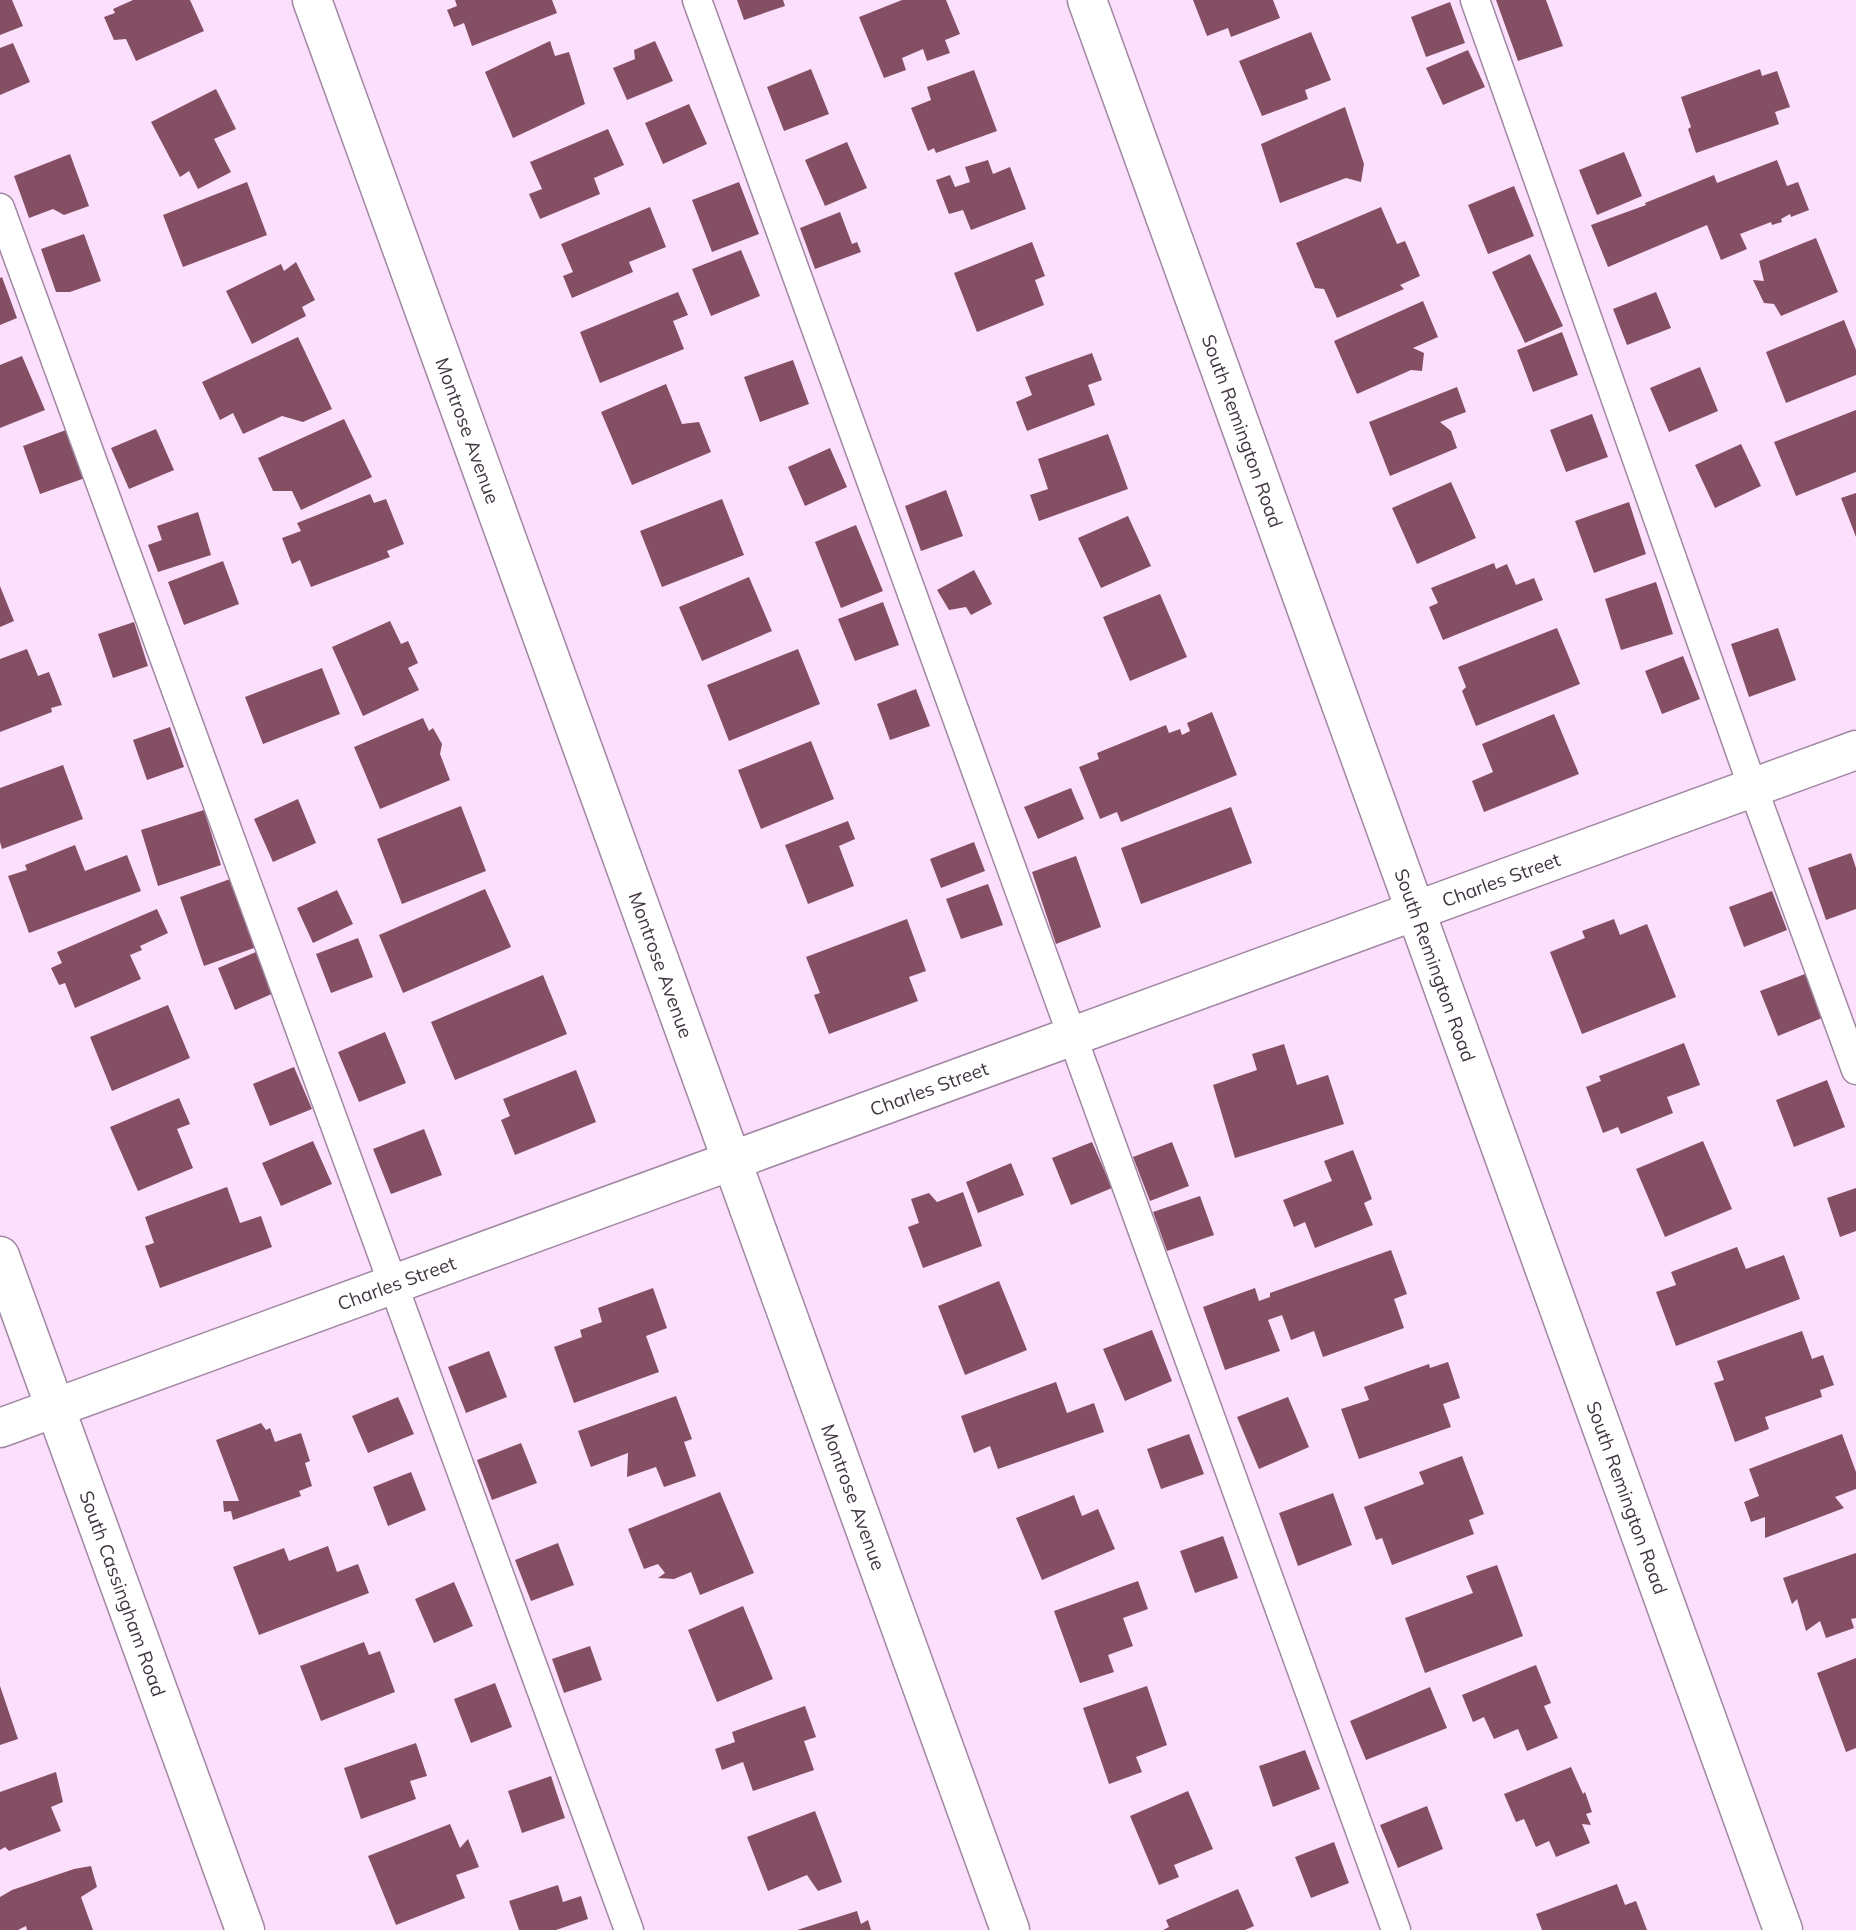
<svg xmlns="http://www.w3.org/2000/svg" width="1856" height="1930" font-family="Mulish,sans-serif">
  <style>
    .building { fill: #854f63 }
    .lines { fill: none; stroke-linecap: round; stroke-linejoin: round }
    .service-casing { stroke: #a087a2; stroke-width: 31 }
    .minor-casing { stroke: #a087a2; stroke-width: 41 }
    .service { stroke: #fff; stroke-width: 28 }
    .minor { stroke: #fff; stroke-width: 38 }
    .labels { text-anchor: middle; stroke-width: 7; stroke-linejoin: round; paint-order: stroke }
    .street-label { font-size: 19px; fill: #413642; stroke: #fef3ff }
  </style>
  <rect width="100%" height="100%" fill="#fbdffd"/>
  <path class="building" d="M 0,0 L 12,0 L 23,26 L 0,35 Z
    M 133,0 L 190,0 L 204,31 L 136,61 L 126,39 L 114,40 L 104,17 L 115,13 L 113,9 Z
    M 455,0 L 552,0 L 557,13 L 472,46 L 464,23 L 454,27 L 447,10 L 457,6 Z
    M 737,0 L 783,0 L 785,6 L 744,20 Z
    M 902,0 L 946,0 L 960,34 L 945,40 L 950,53 L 927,61 L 923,49 L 902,58 L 906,70 L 884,78 L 859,17 Z
    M 1193,0 L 1273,0 L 1280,18 L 1231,37 L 1228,28 L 1207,36 Z
    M 1496,0 L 1546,0 L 1563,46 L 1518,61 Z
    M 1450,2 L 1465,43 L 1426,57 L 1411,17 Z
    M 1311,32 L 1331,80 L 1305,90 L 1308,99 L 1262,116 L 1239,61 Z
    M 550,41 L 555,56 L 569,52 L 585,104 L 513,138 L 485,72 Z
    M 655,41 L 673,81 L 627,100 L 613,68 L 635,59 L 634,50 Z
    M 13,43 L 30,82 L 0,95 L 0,48 Z
    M 1468,50 L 1485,87 L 1443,105 L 1426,68 Z
    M 811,69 L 829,114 L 784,131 L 767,87 Z
    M 1760,69 L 1762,76 L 1777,71 L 1790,107 L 1775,112 L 1779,124 L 1696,153 L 1688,129 L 1691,127 L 1681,97 Z
    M 974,70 L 997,131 L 936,153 L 934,148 L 928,151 L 911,108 L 931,100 L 927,87 Z
    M 216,89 L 236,129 L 214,139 L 231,172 L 198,189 L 189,171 L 180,177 L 151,122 Z
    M 689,104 L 707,144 L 663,164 L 645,123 Z
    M 1345,107 L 1364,164 L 1361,182 L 1346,178 L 1280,203 L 1261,144 Z
    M 608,129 L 624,165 L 594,178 L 600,194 L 540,219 L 529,194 L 542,189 L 530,162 Z
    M 847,142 L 867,188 L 825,206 L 805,160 Z
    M 1624,152 L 1642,196 L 1597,215 L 1579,170 Z
    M 70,154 L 89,206 L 64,215 L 53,209 L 29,218 L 14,176 Z
    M 988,160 L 993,174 L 1010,167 L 1026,209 L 971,230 L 963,210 L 949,214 L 936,180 L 950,175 L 955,187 L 970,182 L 965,167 Z
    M 1777,160 L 1787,186 L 1798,182 L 1809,210 L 1791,217 L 1790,214 L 1781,219 L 1782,222 L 1772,225 L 1771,222 L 1740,234 L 1747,249 L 1721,260 L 1707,225 L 1608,267 L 1591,225 L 1646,205 L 1645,203 L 1714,175 L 1717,183 Z
    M 247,182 L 267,235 L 183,267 L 163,215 Z
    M 739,182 L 759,234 L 712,252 L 692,200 Z
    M 1514,186 L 1534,236 L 1488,254 L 1468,205 Z
    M 650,207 L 666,247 L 629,262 L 633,272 L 572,298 L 563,276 L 573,272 L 561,244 Z
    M 1381,207 L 1397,244 L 1405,241 L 1420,276 L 1400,285 L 1404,289 L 1337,318 L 1324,289 L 1315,288 L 1296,243 Z
    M 840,212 L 852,244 L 857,242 L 861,252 L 815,269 L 800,228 Z
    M 84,234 L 101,281 L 70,292 L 56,292 L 41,249 Z
    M 1816,238 L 1838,292 L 1781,316 L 1774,304 L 1764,303 L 1753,280 L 1764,281 L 1759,261 Z
    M 1032,242 L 1045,276 L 1035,280 L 1044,305 L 977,332 L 954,273 Z
    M 741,250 L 760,296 L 711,316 L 692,269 Z
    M 1530,254 L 1563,326 L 1525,343 L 1492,272 Z
    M 296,262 L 315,300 L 302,307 L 306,316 L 252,344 L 226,291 L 281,264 L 284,271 Z
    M 2,277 L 17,318 L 0,325 L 0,278 Z
    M 678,292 L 688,315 L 673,321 L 684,349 L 600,383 L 580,332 Z
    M 1656,292 L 1671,328 L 1627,345 L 1613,309 Z
    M 1423,301 L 1438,337 L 1413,348 L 1424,353 L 1422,371 L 1411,370 L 1357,394 L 1334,341 Z
    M 1844,320 L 1856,350 L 1856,375 L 1786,403 L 1766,352 Z
    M 1562,332 L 1578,375 L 1533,392 L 1517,350 Z
    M 298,337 L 332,409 L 303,422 L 282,416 L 243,434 L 233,413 L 220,420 L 202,382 Z
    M 1092,353 L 1102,380 L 1088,385 L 1095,405 L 1027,431 L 1016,402 L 1032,395 L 1025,377 Z
    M 22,356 L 45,410 L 0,428 L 0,365 Z
    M 793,360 L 809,404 L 760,422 L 744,377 Z
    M 1700,367 L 1718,411 L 1669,432 L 1650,388 Z
    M 666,384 L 682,424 L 699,422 L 711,452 L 632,485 L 601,412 Z
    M 1457,387 L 1466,412 L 1440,422 L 1451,431 L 1457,448 L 1390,476 L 1369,422 Z
    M 1856,410 L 1856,472 L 1796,496 L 1774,442 Z
    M 1592,414 L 1608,457 L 1566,472 L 1550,430 Z
    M 344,419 L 372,477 L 301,510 L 292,491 L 273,491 L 258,458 Z
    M 156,429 L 174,470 L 129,489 L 111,448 Z
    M 66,430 L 85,478 L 40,494 L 23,446 Z
    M 1108,434 L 1128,489 L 1039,521 L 1030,495 L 1048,489 L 1038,459 Z
    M 1741,444 L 1761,486 L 1715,508 L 1695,465 Z
    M 830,448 L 847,487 L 805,506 L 788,467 Z
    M 1451,482 L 1476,538 L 1417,564 L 1392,508 Z
    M 946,490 L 963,536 L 921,551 L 905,506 Z
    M 1856,493 L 1856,537 L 1841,498 Z
    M 370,494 L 374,503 L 386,499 L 404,544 L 387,551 L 390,557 L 311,587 L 300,560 L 292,564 L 282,538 L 301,531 L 297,523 Z
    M 722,499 L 744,555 L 662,587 L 640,531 Z
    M 1629,502 L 1646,554 L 1594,573 L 1575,521 Z
    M 198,512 L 211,555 L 158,572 L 148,545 L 162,540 L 157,526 Z
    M 1128,516 L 1151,566 L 1101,588 L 1078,538 Z
    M 856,525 L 883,591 L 841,608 L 815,542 Z
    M 223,561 L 239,604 L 184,625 L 168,582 Z
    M 1494,563 L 1496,569 L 1507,564 L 1516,585 L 1534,578 L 1543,600 L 1443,640 L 1429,607 L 1438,603 L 1431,588 Z
    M 974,570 L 992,604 L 971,615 L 966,607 L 949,610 L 937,590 Z
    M 749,577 L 772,631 L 702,661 L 679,607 Z
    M 1656,582 L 1673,634 L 1621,650 L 1605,599 Z
    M 0,586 L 14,621 L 0,627 Z
    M 1160,594 L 1187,657 L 1130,681 L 1103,617 Z
    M 883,602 L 899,645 L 855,661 L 838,619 Z
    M 390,621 L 401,644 L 408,641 L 418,663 L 408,668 L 419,690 L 363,716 L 332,647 Z
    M 134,622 L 148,666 L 113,678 L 98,634 Z
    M 1557,628 L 1580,684 L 1476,726 L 1462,691 L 1466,687 L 1458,667 Z
    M 1778,628 L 1796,680 L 1749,697 L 1731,644 Z
    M 27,649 L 38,676 L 49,672 L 62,705 L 51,708 L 52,712 L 0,732 L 0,659 Z
    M 798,649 L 820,704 L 729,741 L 707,685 Z
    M 1683,656 L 1700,699 L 1662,714 L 1645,671 Z
    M 322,668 L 340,714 L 263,744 L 245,697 Z
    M 916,689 L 930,726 L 890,740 L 877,704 Z
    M 1212,712 L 1237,775 L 1121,822 L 1117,812 L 1100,819 L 1079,767 L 1099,759 L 1097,753 L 1166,725 L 1169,733 L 1180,729 L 1182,735 L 1190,731 L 1187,723 Z
    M 1554,714 L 1579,774 L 1484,812 L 1472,781 L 1493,772 L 1482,744 Z
    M 423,718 L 429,731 L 433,728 L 442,744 L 440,754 L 450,780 L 380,809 L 354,747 Z
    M 170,727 L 184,767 L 147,780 L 133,740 Z
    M 811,741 L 834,799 L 761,829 L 738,770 Z
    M 63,765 L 83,819 L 2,849 L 0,842 L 0,788 Z
    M 1071,788 L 1084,819 L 1038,839 L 1024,807 Z
    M 298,799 L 316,843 L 273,862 L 254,819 Z
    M 461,806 L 486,871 L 402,904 L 377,839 Z
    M 1231,807 L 1252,863 L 1141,904 L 1121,848 Z
    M 204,810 L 221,865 L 158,886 L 141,830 Z
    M 848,821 L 855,839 L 839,846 L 854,886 L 808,904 L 785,845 Z
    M 974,842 L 985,871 L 941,888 L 930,859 Z
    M 75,845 L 85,871 L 127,855 L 141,891 L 29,933 L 8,876 L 27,870 L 25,865 Z
    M 1851,853 L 1856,868 L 1856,909 L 1826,920 L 1808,868 Z
    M 1076,856 L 1101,927 L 1056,944 L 1032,872 Z
    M 233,878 L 257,947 L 204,966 L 180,897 Z
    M 988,884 L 1003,925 L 961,939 L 946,899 Z
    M 485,889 L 511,947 L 403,993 L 379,935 Z
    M 337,890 L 353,924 L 313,943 L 297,908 Z
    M 1772,891 L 1787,930 L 1744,947 L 1729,907 Z
    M 157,909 L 168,933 L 140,946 L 142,950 L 130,955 L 141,979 L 75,1008 L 65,983 L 59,985 L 51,968 L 62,963 L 57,952 Z
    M 907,919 L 926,971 L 909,977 L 918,1001 L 829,1034 L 814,995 L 820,993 L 806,957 Z
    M 1614,919 L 1620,935 L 1647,924 L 1676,997 L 1582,1034 L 1550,952 L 1585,938 L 1582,931 Z
    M 358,938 L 373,977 L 331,993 L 316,954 Z
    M 256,952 L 274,993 L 235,1010 L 218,968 Z
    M 1805,974 L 1822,1018 L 1778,1036 L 1760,991 Z
    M 543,975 L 567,1034 L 455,1080 L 431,1022 Z
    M 168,1005 L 190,1058 L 112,1091 L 90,1037 Z
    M 385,1032 L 406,1083 L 359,1102 L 338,1052 Z
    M 1684,1043 L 1700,1085 L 1667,1097 L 1673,1113 L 1621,1134 L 1618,1127 L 1603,1133 L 1586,1087 L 1601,1081 L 1599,1076 Z
    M 1284,1044 L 1297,1085 L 1328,1075 L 1344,1124 L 1235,1158 L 1213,1085 L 1257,1070 L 1252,1054 Z
    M 294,1067 L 312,1109 L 270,1126 L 253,1084 Z
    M 576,1070 L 596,1122 L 515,1155 L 501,1120 L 510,1116 L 503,1099 Z
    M 1827,1080 L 1845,1127 L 1794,1147 L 1776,1100 Z
    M 179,1098 L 190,1124 L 177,1129 L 193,1168 L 138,1191 L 110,1127 Z
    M 424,1129 L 442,1175 L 391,1194 L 373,1149 Z
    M 313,1141 L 332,1184 L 281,1206 L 262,1163 Z
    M 1703,1141 L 1732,1209 L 1665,1237 L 1636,1169 Z
    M 1092,1142 L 1112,1188 L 1071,1205 L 1052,1158 Z
    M 1172,1142 L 1189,1186 L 1150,1201 L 1133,1157 Z
    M 1353,1150 L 1372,1199 L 1364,1203 L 1373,1225 L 1315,1248 L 1305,1222 L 1294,1227 L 1283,1200 L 1332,1181 L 1324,1161 Z
    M 1011,1163 L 1024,1195 L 978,1213 L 966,1182 Z
    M 227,1187 L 240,1223 L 261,1216 L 272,1247 L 160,1288 L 145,1246 L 154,1243 L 145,1217 Z
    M 1856,1188 L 1856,1231 L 1840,1237 L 1827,1198 Z
    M 963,1192 L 982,1246 L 923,1268 L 908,1227 L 919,1223 L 911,1199 L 929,1193 L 937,1202 Z
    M 1200,1196 L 1214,1235 L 1167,1251 L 1153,1212 Z
    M 1737,1247 L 1746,1269 L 1784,1255 L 1800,1299 L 1676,1346 L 1656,1292 L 1676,1285 L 1671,1272 Z
    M 1391,1250 L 1407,1294 L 1394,1299 L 1404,1328 L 1323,1357 L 1314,1331 L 1291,1340 L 1282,1315 L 1268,1320 L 1280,1351 L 1225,1370 L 1203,1307 L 1255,1288 L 1259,1301 L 1270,1297 L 1270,1293 Z
    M 999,1281 L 1027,1350 L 965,1375 L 938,1306 Z
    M 653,1288 L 667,1328 L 646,1336 L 659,1372 L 574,1403 L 554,1347 L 582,1337 L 580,1330 L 602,1322 L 598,1308 Z
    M 1152,1330 L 1172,1381 L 1125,1401 L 1103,1349 Z
    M 1802,1331 L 1812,1359 L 1823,1355 L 1834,1385 L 1820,1390 L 1822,1397 L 1765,1417 L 1769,1429 L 1735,1442 L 1714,1383 L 1724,1380 L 1717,1361 Z
    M 489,1351 L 507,1397 L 466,1413 L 448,1367 Z
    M 1448,1362 L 1460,1398 L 1443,1404 L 1451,1427 L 1359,1459 L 1341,1409 L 1369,1400 L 1364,1387 L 1429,1364 L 1430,1368 Z
    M 1056,1382 L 1067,1413 L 1094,1403 L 1104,1432 L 998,1469 L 990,1446 L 974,1453 L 961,1416 Z
    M 676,1396 L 692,1439 L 684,1442 L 696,1476 L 664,1487 L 656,1467 L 627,1477 L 628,1453 L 591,1467 L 578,1431 Z
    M 398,1397 L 414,1434 L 368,1453 L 352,1416 Z
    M 1288,1397 L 1309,1447 L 1259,1469 L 1237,1417 Z
    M 261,1423 L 266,1430 L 270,1428 L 275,1442 L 301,1433 L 310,1461 L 305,1463 L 312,1486 L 299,1491 L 301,1496 L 233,1520 L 231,1511 L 224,1512 L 223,1501 L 239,1501 L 216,1440 Z
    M 1189,1434 L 1204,1474 L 1161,1489 L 1147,1449 Z
    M 1842,1434 L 1856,1472 L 1856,1489 L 1835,1497 L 1844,1508 L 1765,1538 L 1765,1517 L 1751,1522 L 1744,1502 L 1759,1496 L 1749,1469 Z
    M 521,1443 L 537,1483 L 492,1500 L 477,1460 Z
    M 1462,1456 L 1484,1514 L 1469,1520 L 1474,1534 L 1392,1565 L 1382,1538 L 1376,1540 L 1364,1507 L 1424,1484 L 1419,1472 Z
    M 411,1472 L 426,1510 L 388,1526 L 373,1487 Z
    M 720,1492 L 754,1573 L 700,1595 L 691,1572 L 674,1579 L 658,1578 L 665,1573 L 658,1564 L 644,1569 L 628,1529 Z
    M 1333,1493 L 1352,1545 L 1298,1566 L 1279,1513 Z
    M 1074,1495 L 1082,1516 L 1098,1509 L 1115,1549 L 1042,1580 L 1016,1518 Z
    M 1223,1536 L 1238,1578 L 1195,1593 L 1180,1551 Z
    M 558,1543 L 574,1585 L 531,1601 L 515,1560 Z
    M 328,1546 L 337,1572 L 358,1564 L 369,1593 L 259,1635 L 233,1567 L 284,1548 L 289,1561 Z
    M 1856,1553 L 1856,1618 L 1851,1619 L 1854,1628 L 1826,1638 L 1820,1621 L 1806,1631 L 1797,1599 L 1792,1604 L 1783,1578 Z
    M 1497,1565 L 1523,1636 L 1425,1673 L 1405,1618 L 1473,1593 L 1466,1576 Z
    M 1138,1581 L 1148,1609 L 1123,1618 L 1133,1646 L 1108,1655 L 1114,1672 L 1080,1683 L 1054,1611 Z
    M 454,1582 L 473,1626 L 434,1643 L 415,1599 Z
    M 743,1606 L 773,1679 L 717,1702 L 688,1630 Z
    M 364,1642 L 369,1655 L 380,1651 L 395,1692 L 321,1721 L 300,1666 Z
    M 590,1646 L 602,1680 L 564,1693 L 552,1659 Z
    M 1856,1658 L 1856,1748 L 1846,1752 L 1817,1673 Z
    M 1536,1665 L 1551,1703 L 1544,1706 L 1558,1738 L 1527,1751 L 1518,1729 L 1494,1739 L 1484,1717 L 1473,1722 L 1462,1695 Z
    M 495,1683 L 512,1727 L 471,1743 L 454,1699 Z
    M 0,1686 L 18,1739 L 0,1745 Z
    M 1147,1686 L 1167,1745 L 1136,1757 L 1142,1772 L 1109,1784 L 1083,1708 Z
    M 1430,1687 L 1447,1728 L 1366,1760 L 1350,1721 Z
    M 805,1706 L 816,1737 L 804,1741 L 814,1770 L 753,1791 L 743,1762 L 722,1770 L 715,1749 L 735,1742 L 732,1732 Z
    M 416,1743 L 427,1776 L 410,1781 L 416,1799 L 361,1819 L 344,1768 Z
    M 1305,1750 L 1320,1789 L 1273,1807 L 1259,1766 Z
    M 1571,1767 L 1583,1794 L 1585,1792 L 1592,1812 L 1586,1814 L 1591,1825 L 1582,1824 L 1590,1843 L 1556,1857 L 1549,1841 L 1536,1847 L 1524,1819 L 1516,1822 L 1504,1794 Z
    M 56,1772 L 63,1802 L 51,1807 L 61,1831 L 9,1851 L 5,1847 L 0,1850 L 0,1792 Z
    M 551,1776 L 565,1818 L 522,1833 L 508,1791 Z
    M 1188,1791 L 1213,1849 L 1174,1865 L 1179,1877 L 1159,1885 L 1130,1816 Z
    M 1427,1806 L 1443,1849 L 1398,1868 L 1380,1825 Z
    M 815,1811 L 842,1882 L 818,1891 L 807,1875 L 768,1891 L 747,1837 Z
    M 450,1824 L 460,1848 L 468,1839 L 479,1867 L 456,1875 L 465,1898 L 396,1925 L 368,1856 Z
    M 1334,1842 L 1349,1883 L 1311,1898 L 1295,1857 Z
    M 91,1866 L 97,1887 L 81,1897 L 93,1930 L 27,1930 L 26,1926 L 18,1930 L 0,1930 L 0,1897 L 12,1890 L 74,1869 Z
    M 1617,1884 L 1625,1905 L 1636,1901 L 1647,1930 L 1542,1930 L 1536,1914 Z
    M 558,1885 L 563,1902 L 581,1896 L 588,1919 L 556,1930 L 519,1930 L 509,1901 Z
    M 1238,1889 L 1254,1926 L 1245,1930 L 1163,1930 L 1169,1927 L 1166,1920 Z
    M 857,1911 L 861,1924 L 868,1920 L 871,1930 L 797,1930 Z"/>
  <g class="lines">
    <defs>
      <path id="service" d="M 697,0 L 1396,1930
        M 1475,0 L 1753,788 L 1856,1070
        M 0,208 L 629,1930"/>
      <g id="minor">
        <path id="s1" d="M 312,0 L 1010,1930"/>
        <path id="s2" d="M 1087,0 L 1783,1930"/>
        <path id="s3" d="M 0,1256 L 245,1930"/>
        <path id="s4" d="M 0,1428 L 1856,750"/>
      </g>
    </defs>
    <use href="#service" class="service-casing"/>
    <use href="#minor" class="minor-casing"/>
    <use href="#service" class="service"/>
    <use href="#minor" class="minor"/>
  </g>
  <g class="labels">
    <g class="street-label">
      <text dy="7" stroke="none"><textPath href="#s1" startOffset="458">Montrose Avenue</textPath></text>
      <text dy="7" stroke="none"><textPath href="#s2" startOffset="458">South Remington Road</textPath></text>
      <text dy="7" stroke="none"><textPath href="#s4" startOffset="1598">Charles Street</textPath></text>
      <text dy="7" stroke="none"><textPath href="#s1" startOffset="1026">Montrose Avenue</textPath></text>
      <text dy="7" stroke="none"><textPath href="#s2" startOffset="1026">South Remington Road</textPath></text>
      <text dy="7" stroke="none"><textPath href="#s4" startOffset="989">Charles Street</textPath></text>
      <text dy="7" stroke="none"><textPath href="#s4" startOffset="422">Charles Street</textPath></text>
      <text dy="7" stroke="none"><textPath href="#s1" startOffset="1592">Montrose Avenue</textPath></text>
      <text dy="7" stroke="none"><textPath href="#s2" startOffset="1592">South Remington Road</textPath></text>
      <text dy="7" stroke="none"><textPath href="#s3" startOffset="359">South Cassingham Road</textPath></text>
    </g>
  </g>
</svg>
